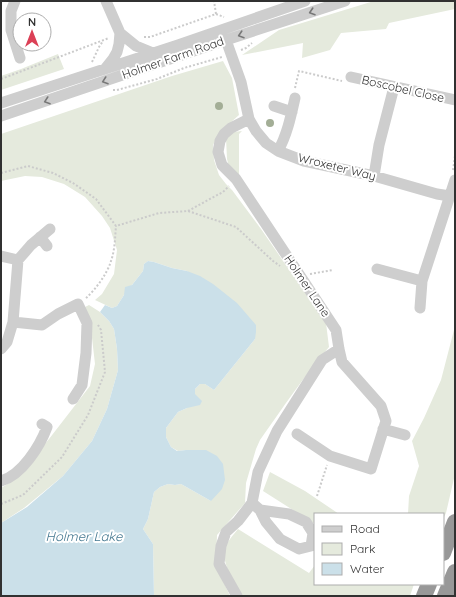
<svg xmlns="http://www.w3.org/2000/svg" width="456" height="597" font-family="Quicksand,sans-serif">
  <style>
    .green { fill: #e5eadd }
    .water { fill: #cbe0e9 }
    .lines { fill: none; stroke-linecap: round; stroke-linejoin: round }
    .path { stroke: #cbcbcb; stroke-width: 2; stroke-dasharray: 2 2; stroke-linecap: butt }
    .minor { stroke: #cecece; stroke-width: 11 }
    .highway { stroke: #989898; stroke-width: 16 }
    .tree { fill: #a3ae96 }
    .oneway { stroke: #787878 }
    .labels { text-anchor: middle; stroke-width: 4; stroke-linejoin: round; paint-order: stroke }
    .street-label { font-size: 12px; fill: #313131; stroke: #fff }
    .water-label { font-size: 13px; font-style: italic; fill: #43778f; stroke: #fff }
  </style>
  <rect width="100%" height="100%" fill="#fff"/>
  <path class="green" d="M 374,1 L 455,1 L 455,9 L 389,23 L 386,29 L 341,33 L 330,50 L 302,58 L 303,43 L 242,55 L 279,30 Z
    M 58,54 L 64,69 L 1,90 L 1,76 L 21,69 Z
    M 223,61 L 232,78 L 239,115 L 219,133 L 213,145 L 214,160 L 219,175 L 226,184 L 232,190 L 261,229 L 326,323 L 329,347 C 304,376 282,409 260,440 L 256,449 L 246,483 L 245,503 L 217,535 L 216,565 L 230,596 L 154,596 L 153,544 L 143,529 L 148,519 L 154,492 L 160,487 L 168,484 L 175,485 L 181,484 L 211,501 L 186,450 L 178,451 L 171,447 L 166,437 L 166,428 L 178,412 L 187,408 L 195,394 L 195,389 L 200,384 L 205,384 L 214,390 L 255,339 L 187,271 L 172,268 L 154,262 L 148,261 L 144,264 L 143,271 L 124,295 L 117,306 L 112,308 L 95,300 L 102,294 L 114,274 L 117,250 L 110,228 L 102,216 L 85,197 L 64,184 L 42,177 L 25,176 L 1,181 L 1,134 L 172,76 Z
    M 242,131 L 239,134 L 239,175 L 229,167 L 227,159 L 226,138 L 233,132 Z
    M 89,305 L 100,312 L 109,321 L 114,329 L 117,349 L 118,370 L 107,409 L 92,441 L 63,476 L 24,508 L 1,523 L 1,488 L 14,480 L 49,439 L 90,386 L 95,364 L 92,338 L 87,323 L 79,310 Z
    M 455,326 L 455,474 L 446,513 L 443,519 L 443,514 L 408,514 L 409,496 L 419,466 L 412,441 L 424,418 L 441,380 Z
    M 270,472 L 305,491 L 339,514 L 315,514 L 315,524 L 263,491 Z
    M 238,529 L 309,573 L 315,565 L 315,584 L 414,584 L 410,596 L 240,596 C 235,584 220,560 225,547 C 227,542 234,534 238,529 Z"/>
  <path class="water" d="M 148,261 L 154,262 L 172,268 L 187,271 L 200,276 L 213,284 L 237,303 L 256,325 L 256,332 L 255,339 L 214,390 L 205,384 L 200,384 L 195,389 L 195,394 L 202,401 L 200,405 L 187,408 L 178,412 L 166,428 L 166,437 L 171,447 L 177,451 L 186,450 L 206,450 L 217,456 L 223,464 L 225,480 L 222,489 L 211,501 L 181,484 L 175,485 L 168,484 L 160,487 L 154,492 L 148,519 L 143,529 L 153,544 L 154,596 L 1,596 L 1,523 L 27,507 L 63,476 L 92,441 L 107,409 L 118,370 L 117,349 L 114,329 L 109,321 L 100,312 L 105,305 L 112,308 L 117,306 L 124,295 L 125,287 L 132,285 L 143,271 L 144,264 Z"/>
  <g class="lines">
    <path class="path" d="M 216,14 L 224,17
      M 144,37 L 150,37 L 216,14 L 214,1
      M 241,50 L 246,48 L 252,43
      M 92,62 L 99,47 L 103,41
      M 1,79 L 109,38
      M 295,88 L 299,71 L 342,81
      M 113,90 L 117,90 L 157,79 L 184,68 L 222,57
      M 453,170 L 455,156
      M 1,173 L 28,166 L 53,173 L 73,183 L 96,199 L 116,226 L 159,213 L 188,211 L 236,227 L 273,261 L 280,266
      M 188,211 L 208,200 L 223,192 L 229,186
      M 310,274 L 333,270
      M 86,298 C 96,289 107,274 111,261 C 115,250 115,237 116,226
      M 317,496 L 327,465
      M 1,504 L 23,495 L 62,457 L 88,415 L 105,372 L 101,330 L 98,325"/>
    <path class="minor" d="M 15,1 L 11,11 L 11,30 L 20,58
      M 120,33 L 136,46 L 153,53
      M 226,40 L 241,82 L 249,119 L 256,131 L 266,143 L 278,151 L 304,161 L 374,176 L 437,194 L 450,196
      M 105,69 L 113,59 L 117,52 L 119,44 L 120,33 L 106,1
      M 351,77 L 455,100
      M 1,103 L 178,45 L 305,1
      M 274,106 L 292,112
      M 1,116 L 226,40 L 345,1
      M 249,119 L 231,128 L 224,134 L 220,141 L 218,152 L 222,165 L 236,179 L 336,330 L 339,349 L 342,362 L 381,406 L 386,421 L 371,469 L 330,456 L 297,434
      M 278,151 C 287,135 291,116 295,98
      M 374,176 L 379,145 L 394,87
      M 40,237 L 47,246
      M 1,256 L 18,260 L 13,322 L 7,342 L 1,349
      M 18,260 L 31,245 L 50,229
      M 377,269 L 422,281
      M 420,308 L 422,281 L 455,180
      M 13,322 L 42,325 L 58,314 L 78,304 L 87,323 L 86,353 L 82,385 L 73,399
      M 383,429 L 405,435
      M 1,481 C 22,475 40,446 47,427 L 42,424
      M 260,510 L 266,522 L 280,539 L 299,549 L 311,546 L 313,533 L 306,522 L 289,514 L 260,510 L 252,503 L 258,472 L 277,431 L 322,360 L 339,349
      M 237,596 L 219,564 L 221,546 L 226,532 L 238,521 L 252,503"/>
    <path class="highway" d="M 443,553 L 455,522
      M 424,596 L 429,584
      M 445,596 L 455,572"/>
  </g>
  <g class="tree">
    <circle cx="219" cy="106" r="4"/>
    <circle cx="270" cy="123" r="4"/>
  </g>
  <defs><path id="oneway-chevron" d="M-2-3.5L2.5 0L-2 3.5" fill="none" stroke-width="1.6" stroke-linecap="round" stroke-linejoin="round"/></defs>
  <g class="oneway">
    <use href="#oneway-chevron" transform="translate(312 12) rotate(162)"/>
    <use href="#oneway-chevron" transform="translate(241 35) rotate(162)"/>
    <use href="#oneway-chevron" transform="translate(105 81) rotate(161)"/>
    <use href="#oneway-chevron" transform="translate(47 101) rotate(161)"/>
  </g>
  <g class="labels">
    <g class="street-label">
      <text transform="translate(173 58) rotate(-19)" y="4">Holmer Farm Road</text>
      <text transform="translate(403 89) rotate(13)" y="4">Boscobel Close</text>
      <text transform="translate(337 167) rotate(14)" y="4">Wroxeter Way</text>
      <text transform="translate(307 286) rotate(56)" y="4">Holmer Lane</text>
    </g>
    <g class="water-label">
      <text x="84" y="541">Holmer Lake</text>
    </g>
  </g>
  <rect width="456" height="597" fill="none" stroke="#313131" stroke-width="4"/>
  <rect x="314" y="513" width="130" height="72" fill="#ffffff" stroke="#adadad"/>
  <rect x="322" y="526" width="20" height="6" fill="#cecece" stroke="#adadad"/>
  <text x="350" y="533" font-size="12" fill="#313131">Road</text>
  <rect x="322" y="543" width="20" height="12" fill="#e5eadd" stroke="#adadad"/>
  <text x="350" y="553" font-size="12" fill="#313131">Park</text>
  <rect x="322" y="563" width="20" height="12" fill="#cbe0e9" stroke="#adadad"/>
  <text x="350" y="573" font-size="12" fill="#313131">Water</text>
  <g transform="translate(32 32)"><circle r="19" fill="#ffffff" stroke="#adadad"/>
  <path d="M0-3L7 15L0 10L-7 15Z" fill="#db4056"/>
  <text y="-6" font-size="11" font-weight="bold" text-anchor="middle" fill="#313131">N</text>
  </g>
</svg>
